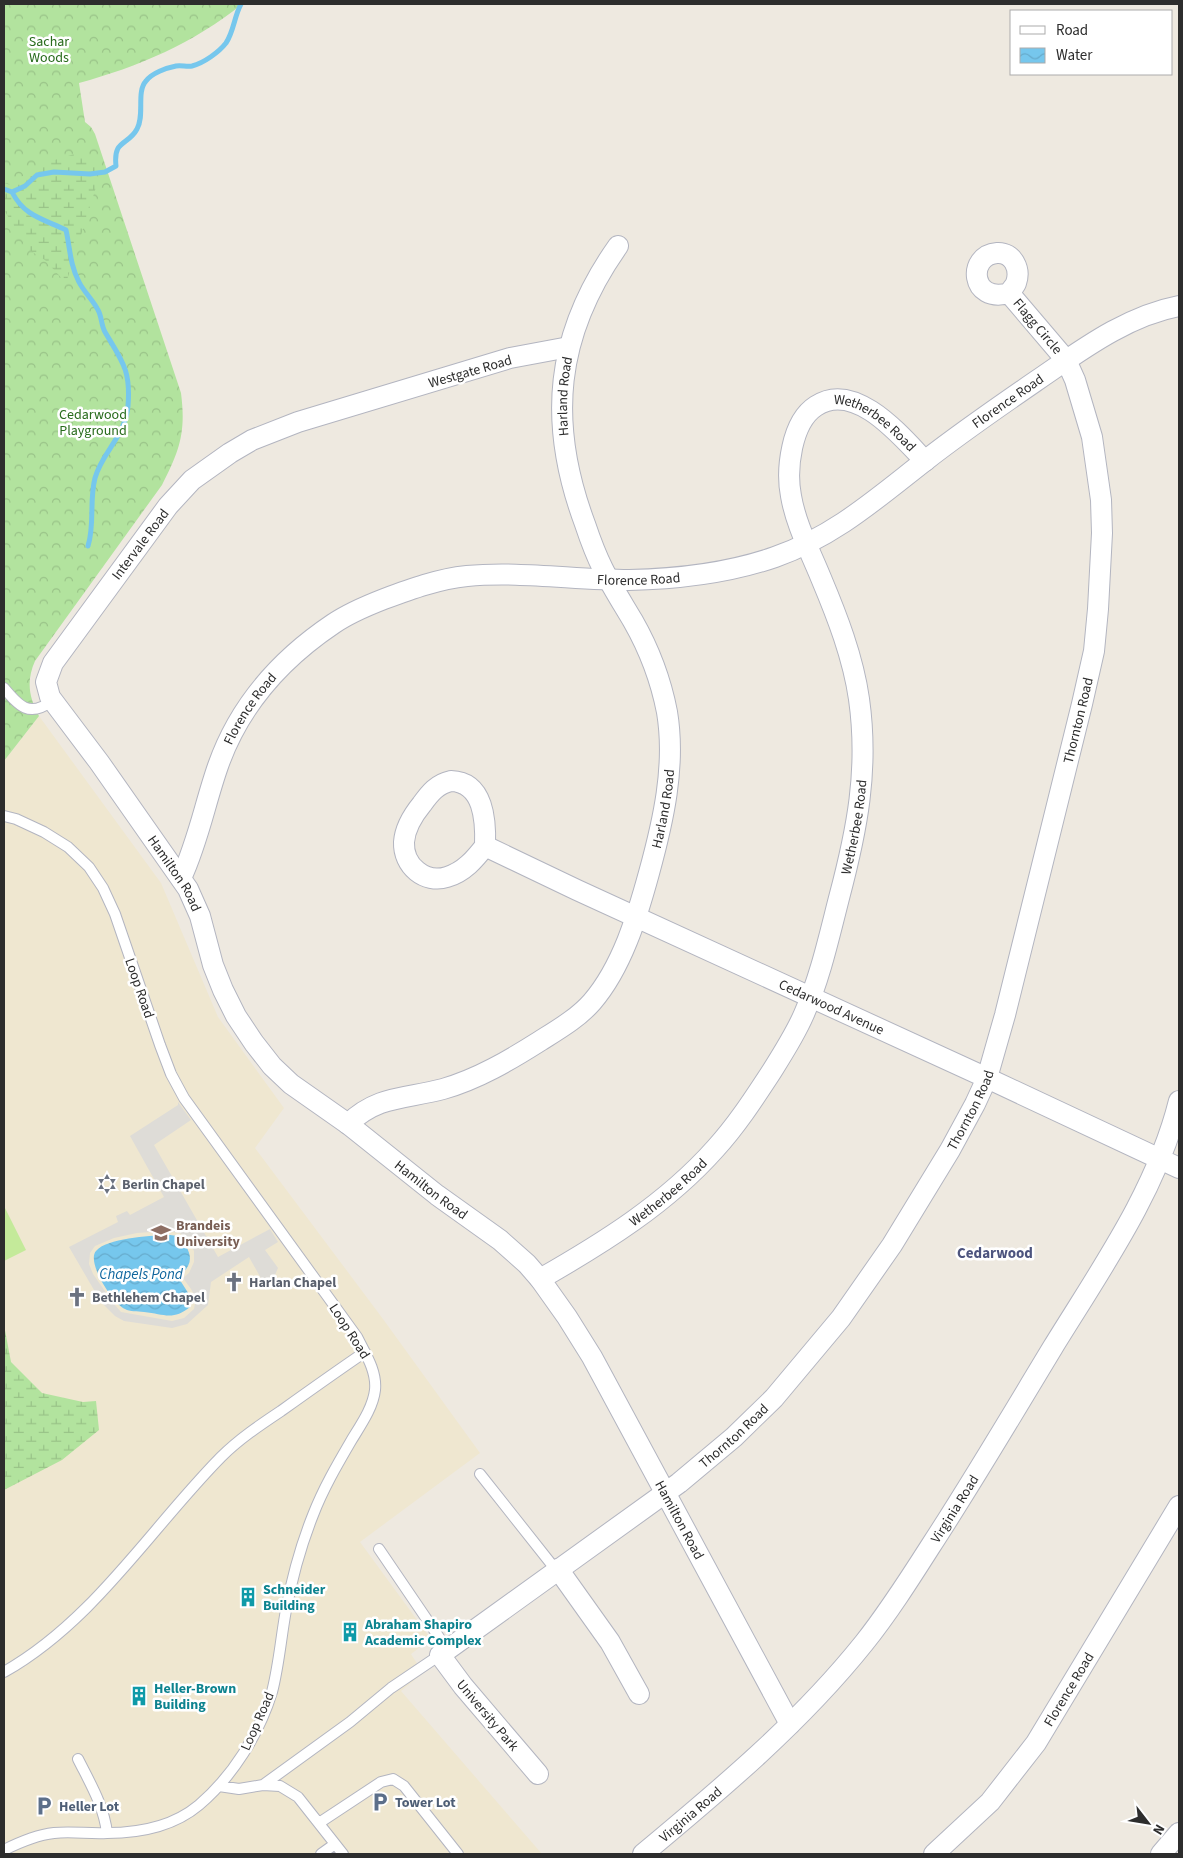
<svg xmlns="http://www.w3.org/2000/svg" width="1183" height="1858" font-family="'Source Sans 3',sans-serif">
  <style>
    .education { fill: #efe7d0 }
    .forest { fill: url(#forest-crowns) }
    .wetland { fill: url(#wetland-marsh) }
    .pitch { fill: #c4ea9a }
    .plaza { fill: #dedcd7; fill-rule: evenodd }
    .water { fill: url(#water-waves) }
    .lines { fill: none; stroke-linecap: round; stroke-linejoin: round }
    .stream { stroke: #76c7ed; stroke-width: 5 }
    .lane-casing { stroke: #b3b5c0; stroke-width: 12 }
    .street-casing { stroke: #b3b5c0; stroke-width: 22 }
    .lane { stroke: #fff; stroke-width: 10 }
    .street { stroke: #fff; stroke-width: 20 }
    .labels { text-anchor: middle; stroke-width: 5; stroke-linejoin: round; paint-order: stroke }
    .park-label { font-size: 14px; fill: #286b1c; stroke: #fff }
    .street-label { font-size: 14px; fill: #2d2d2d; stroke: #fff }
    .worship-label { font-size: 14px; font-weight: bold; fill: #5b616d; stroke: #fff; text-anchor: start }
    .education-label { font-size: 14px; font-weight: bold; fill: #785e54; stroke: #fff; text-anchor: start }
    .culture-label { font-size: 14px; font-weight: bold; fill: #0d838f; stroke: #fff; text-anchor: start }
    .service-label { font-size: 14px; font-weight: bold; fill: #4e5e75; stroke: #fff; text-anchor: start }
    .neighbourhood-label { font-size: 15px; font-weight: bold; fill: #4d547e; stroke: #fff }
    .water-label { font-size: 15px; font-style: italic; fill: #10669e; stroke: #fff }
  </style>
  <defs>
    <pattern id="forest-crowns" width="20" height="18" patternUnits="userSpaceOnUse" patternTransform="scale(1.25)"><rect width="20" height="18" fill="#b2e39e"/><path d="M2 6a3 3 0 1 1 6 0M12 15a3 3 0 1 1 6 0" fill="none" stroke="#99c388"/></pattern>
    <pattern id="wetland-marsh" width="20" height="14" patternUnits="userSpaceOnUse" patternTransform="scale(1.25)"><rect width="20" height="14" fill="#b2e39e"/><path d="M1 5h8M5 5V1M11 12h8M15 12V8" fill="none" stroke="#99c388"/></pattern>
    <pattern id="water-waves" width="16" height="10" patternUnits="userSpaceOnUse" patternTransform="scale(1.25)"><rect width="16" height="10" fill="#76c7ed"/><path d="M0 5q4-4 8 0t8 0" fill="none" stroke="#66abcc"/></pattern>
  </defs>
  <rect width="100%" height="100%" fill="#eee9e0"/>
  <path class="education" d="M 39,716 L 161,883 L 218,1017 L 284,1108 L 255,1148 L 383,1319 L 480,1453 L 360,1542 L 431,1639 L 411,1654 L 423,1673 L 401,1691 L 542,1854 L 4,1854 L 4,761 Z"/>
  <path class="forest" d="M 4,4 L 242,4 C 194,43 138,67 79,83 L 85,122 L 91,127 L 95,134 L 181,393 C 186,432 180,450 162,485 L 35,661 C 26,681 29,698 39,716 L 4,761 Z"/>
  <path class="wetland" d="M 82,152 L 95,161 L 97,184 L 66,283 L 45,260 L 29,250 L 4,210 L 4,183 L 11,185 C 34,166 52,160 82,152 Z
    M 4,1325 L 11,1362 L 42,1393 L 83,1402 L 96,1401 L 99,1430 L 62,1460 L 4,1490 Z"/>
  <path class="pitch" d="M 4,1206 L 26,1250 L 4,1261 Z"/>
  <path class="plaza" d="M 178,1102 L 191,1120 L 154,1145 L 218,1257 L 270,1229 L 278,1242 L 265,1250 L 278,1268 L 275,1275 L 269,1281 L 262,1280 L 249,1257 L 211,1282 L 208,1305 L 187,1324 L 172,1328 L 124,1321 L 115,1316 L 101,1302 L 69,1247 L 118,1222 L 116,1216 L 127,1211 L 130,1215 L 164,1197 L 130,1136 L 178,1105 ZM 166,1231 L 180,1233 L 188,1241 L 194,1251 L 194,1262 L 189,1273 L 183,1278 L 191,1289 L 196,1298 L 194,1309 L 184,1318 L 172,1321 L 121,1312 L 114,1304 L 93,1274 L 89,1264 L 90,1253 L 95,1246 L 114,1238 L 137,1233 Z"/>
  <path class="water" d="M 166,1235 C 169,1235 175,1235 178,1237 C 181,1238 185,1243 186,1246 C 194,1260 189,1268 178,1277 L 192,1299 L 190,1307 C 173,1321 164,1314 144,1312 C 137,1311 130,1312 125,1309 C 113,1304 86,1262 96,1251 C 107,1238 149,1236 166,1235 Z"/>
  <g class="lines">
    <path class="stream" d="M 4,189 L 12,192 L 25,186 L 37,175 L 54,172 L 90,174 L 105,172 L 116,166 C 113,139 128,146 137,129 C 145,115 136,92 146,81 C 152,73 166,68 176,66 C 181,65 187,67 192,66 C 204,63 219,52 226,43 C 234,31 234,17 241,4
      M 12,192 C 24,216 43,219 66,230 C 70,248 70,265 79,282 C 84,292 93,300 98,310 C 102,317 101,325 105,332 C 122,361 131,370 128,406 C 125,437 102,452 95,478 C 89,501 95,524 88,546"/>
    <defs>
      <path id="lane" d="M 4,688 C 19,706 29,718 52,701
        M 4,816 L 16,819 L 44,832 L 68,847 L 89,867 L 103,888 L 115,914 L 160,1045 L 171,1074 L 184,1098 L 357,1337 C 365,1353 377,1371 375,1390 C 373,1408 360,1426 351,1441 C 337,1465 323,1489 313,1515 C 301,1545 292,1578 286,1610 C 281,1637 279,1665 272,1692 C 259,1734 233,1776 199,1805 C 174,1826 139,1833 107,1833 C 89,1834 71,1831 54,1833 C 36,1835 20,1842 4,1850
        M 480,1474 L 556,1570
        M 379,1549 L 447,1649
        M 4,1672 C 94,1621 150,1529 221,1457 C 239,1439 260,1425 281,1411 C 309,1391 337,1371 365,1352
        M 78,1759 C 90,1783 104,1806 107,1833
        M 263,1785 L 280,1786 L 298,1797 L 343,1854
        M 219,1786 L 239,1789 L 263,1785 L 350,1722 L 391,1688 L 440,1655
        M 319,1823 L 381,1782 L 393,1779 L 404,1786 L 458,1854
        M 321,1854 L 335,1844"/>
      <g id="street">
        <path id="s1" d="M 569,347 L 510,358 L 298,422 L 252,440 L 230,453 L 192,480 L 168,506 L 53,663 L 46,682 L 50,697 L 99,762 L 188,889 L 200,916 L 213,965 L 223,990 L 236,1016 L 254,1043 L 272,1066 L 291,1084 L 348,1124 L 437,1195 L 500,1240 L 527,1264 L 540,1279 L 567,1317 L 592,1357 L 790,1724"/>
        <path d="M 451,781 C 484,782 486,821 485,846 C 475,859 464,872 447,877 C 425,884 403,866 404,842 C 405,828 413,815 422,804 C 430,793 437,784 451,781 Z"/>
        <path id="s2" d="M 485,846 L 577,890 L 987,1078 L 1179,1168"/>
        <path id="s3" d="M 181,878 C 198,842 205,803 218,766 C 239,706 281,659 333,624 C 349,613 366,606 384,599 C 411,589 438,579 467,576 C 519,571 576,580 629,580 C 678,579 729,573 775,557 C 835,536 877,498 926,460 C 967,428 1010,399 1052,370 C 1091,343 1132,315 1179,306"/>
        <path id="s4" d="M 348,1124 C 378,1095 406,1099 443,1089 C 478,1079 510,1060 540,1041 C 559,1029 578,1018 592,1002 C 622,967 637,917 649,873 C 663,822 676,766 667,712 C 661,681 649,649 633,621 C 623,604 612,587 603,569 C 596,555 590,539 585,524 C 547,422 555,335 618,246"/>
        <path id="s5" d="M 540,1279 C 603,1243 666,1204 715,1149 C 736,1126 753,1100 770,1074 C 782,1055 795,1035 804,1014 C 820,978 829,937 839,898 C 857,830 869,770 859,699 C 853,657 837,616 821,578 C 810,551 796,525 791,496 C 786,470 791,422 816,406 C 855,380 901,436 925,461"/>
        <path d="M 558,1569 L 610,1642 L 639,1694"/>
        <path id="s6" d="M 538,1774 L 463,1686 L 440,1655 L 679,1483 L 734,1437 L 774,1398 L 841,1318 L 892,1245 L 950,1150 L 975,1104 L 987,1078 L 1005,1015 L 1082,704 L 1094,651 L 1098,609 L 1102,533 L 1101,500 L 1092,437 L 1075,380 L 1066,360 L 1009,293 C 1011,290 1015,286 1016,283 C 1021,269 1013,252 997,253 C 967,255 970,304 1009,293"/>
        <path id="s7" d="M 643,1854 C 721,1789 800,1723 864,1643 C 888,1613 909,1580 930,1547 C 973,1481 1013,1413 1053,1347 C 1101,1269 1157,1190 1179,1101"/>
        <path id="s8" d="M 934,1854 L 990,1802 L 1036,1743 L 1179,1506"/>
        <path d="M 1161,1854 L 1179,1833"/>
      </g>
    </defs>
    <use href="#lane" class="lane-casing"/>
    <use href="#street" class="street-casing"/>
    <use href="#lane" class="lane"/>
    <use href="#street" class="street"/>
  </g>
  <defs>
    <symbol id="synagogue-bare" viewBox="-9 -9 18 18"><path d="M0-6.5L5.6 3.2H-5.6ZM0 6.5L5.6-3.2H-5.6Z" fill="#6b7280" stroke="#fff" stroke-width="2.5" paint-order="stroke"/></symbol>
    <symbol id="university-bare" viewBox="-9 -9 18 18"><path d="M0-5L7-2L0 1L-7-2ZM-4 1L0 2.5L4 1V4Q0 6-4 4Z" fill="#8d6e63" stroke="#fff" stroke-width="2.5" paint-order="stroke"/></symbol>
    <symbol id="church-bare" viewBox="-9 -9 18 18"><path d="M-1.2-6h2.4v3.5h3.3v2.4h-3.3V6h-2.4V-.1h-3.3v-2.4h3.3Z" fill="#6b7280" stroke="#fff" stroke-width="2.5" paint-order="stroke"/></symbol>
    <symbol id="building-bare" viewBox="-9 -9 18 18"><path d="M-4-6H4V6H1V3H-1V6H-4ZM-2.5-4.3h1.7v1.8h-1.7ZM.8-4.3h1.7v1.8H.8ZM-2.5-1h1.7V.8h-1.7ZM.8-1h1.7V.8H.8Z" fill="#0f9aa8" stroke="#fff" stroke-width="2.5" paint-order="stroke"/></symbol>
    <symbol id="parking-bare" viewBox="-9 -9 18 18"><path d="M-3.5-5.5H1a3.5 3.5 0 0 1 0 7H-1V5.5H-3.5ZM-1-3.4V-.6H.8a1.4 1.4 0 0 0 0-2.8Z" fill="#5c6f8a" stroke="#fff" stroke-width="2.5" paint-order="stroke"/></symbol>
  </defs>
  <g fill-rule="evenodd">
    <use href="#synagogue-bare" x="93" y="1170" width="28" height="28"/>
    <use href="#university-bare" x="147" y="1219" width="28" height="28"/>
    <use href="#church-bare" x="220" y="1268" width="28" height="28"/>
    <use href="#church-bare" x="63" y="1283" width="28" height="28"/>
    <use href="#building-bare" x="234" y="1583" width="28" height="28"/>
    <use href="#building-bare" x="336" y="1618" width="28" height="28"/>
    <use href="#building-bare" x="125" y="1682" width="28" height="28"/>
    <use href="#parking-bare" x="366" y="1788" width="28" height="28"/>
    <use href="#parking-bare" x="30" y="1792" width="28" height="28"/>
  </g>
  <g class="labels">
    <g class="park-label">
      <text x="49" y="46">Sachar<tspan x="49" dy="16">Woods</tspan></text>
      <text x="93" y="419">Cedarwood<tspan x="93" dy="16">Playground</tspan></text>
    </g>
    <g class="street-label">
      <text transform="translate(1038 326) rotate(50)" y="5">Flagg Circle</text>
      <text transform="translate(470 371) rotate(-16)" y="5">Westgate Road</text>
      <text dy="5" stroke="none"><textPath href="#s4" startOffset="919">Harland Road</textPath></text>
      <text dy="5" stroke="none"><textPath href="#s3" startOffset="1039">Florence Road</textPath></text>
      <text dy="5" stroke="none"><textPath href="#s5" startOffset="1084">Wetherbee Road</textPath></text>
      <text transform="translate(140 544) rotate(-53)" y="5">Intervale Road</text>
      <text dy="5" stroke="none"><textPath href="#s3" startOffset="619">Florence Road</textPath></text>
      <text dy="5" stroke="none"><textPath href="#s3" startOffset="184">Florence Road</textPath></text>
      <text dy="5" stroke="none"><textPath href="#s6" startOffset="1331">Thornton Road</textPath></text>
      <text dy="5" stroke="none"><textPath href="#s4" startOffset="485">Harland Road</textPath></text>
      <text dy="5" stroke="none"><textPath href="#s5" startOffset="575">Wetherbee Road</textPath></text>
      <text dy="5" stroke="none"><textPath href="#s1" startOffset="885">Hamilton Road</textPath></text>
      <text transform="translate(140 988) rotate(71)" y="5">Loop Road</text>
      <text dy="5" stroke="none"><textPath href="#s2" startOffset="382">Cedarwood Avenue</textPath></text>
      <text dy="5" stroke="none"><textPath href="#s6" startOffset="926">Thornton Road</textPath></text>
      <text dy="5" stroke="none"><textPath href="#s1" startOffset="1305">Hamilton Road</textPath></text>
      <text dy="5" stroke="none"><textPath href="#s5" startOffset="155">Wetherbee Road</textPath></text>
      <text transform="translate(350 1331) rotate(57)" y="5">Loop Road</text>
      <text dy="5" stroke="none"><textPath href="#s6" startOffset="521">Thornton Road</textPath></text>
      <text dy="5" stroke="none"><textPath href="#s7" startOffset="468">Virginia Road</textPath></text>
      <text dy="5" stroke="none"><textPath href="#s1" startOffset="1725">Hamilton Road</textPath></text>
      <text dy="5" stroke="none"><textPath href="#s8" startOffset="214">Florence Road</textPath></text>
      <text transform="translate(488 1715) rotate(50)" y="5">University Park</text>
      <text transform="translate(257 1721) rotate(-66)" y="5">Loop Road</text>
      <text dy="5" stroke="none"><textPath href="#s7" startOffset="62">Virginia Road</textPath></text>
    </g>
    <g class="worship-label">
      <text x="122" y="1189">Berlin Chapel</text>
      <text x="249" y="1287">Harlan Chapel</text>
      <text x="92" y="1302">Bethlehem Chapel</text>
    </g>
    <g class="education-label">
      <text x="176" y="1230">Brandeis<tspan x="176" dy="16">University</tspan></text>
    </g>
    <g class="culture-label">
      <text x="263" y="1594">Schneider<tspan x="263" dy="16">Building</tspan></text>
      <text x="365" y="1629">Abraham Shapiro<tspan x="365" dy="16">Academic Complex</tspan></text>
      <text x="154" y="1693">Heller-Brown<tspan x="154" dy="16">Building</tspan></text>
    </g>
    <g class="service-label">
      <text x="395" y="1807">Tower Lot</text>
      <text x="59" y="1811">Heller Lot</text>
    </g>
    <g class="neighbourhood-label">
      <text x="995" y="1258">Cedarwood</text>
    </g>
    <g class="water-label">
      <text x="141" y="1279">Chapels Pond</text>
    </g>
  </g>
  <rect width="1183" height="1858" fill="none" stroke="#2d2d2d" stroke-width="10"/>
  <rect x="1010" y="10" width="162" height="65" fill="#ffffff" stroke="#ababab"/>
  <rect x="1020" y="26" width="25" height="8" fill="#ffffff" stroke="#ababab"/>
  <text x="1056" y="35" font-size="15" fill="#2d2d2d">Road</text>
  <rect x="1020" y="48" width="25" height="15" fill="url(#water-waves)" stroke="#ababab"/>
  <text x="1056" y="60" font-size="15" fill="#2d2d2d">Water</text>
  <g transform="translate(1148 1823) rotate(121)" stroke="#ffffff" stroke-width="4" paint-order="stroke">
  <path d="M0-4L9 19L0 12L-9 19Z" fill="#2d2d2d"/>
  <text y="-8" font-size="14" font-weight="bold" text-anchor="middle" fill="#2d2d2d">N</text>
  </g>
</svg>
